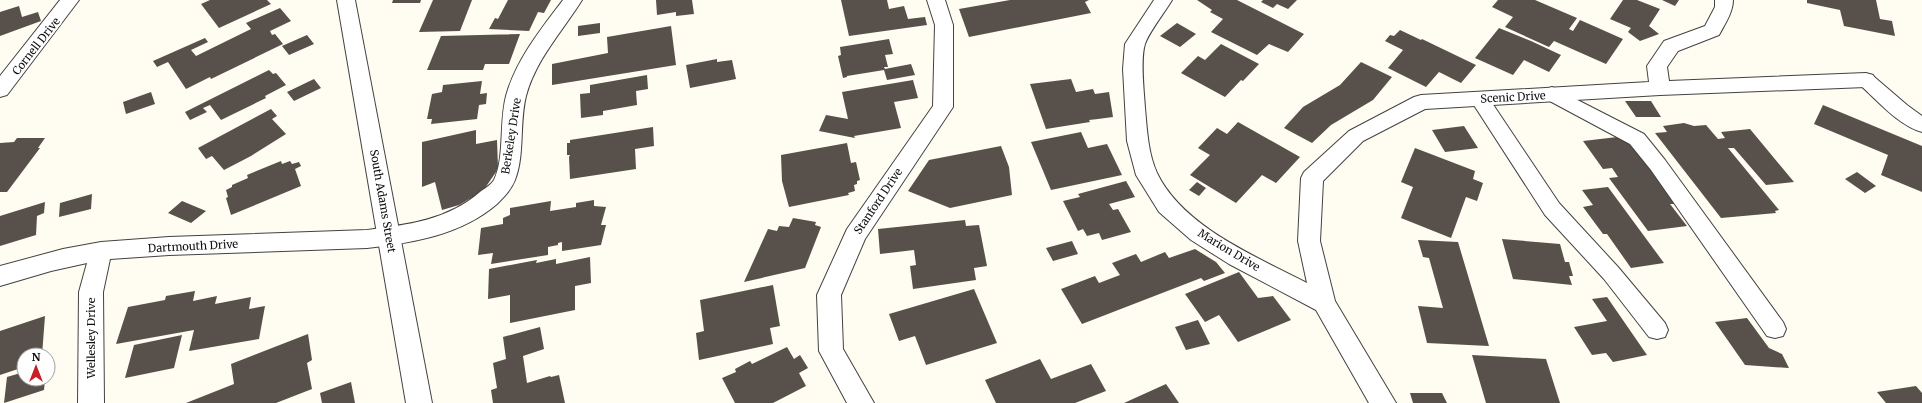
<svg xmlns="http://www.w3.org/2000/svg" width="1922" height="403" font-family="Merriweather,serif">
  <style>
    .building { fill: #58504a }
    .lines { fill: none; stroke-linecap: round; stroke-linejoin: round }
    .service-casing { stroke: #424242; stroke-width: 2 }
    .minor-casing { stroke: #424242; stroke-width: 2 }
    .tertiary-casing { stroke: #424242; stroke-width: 2 }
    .service { fill: #fff; fill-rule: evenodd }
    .minor { fill: #fff; fill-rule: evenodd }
    .tertiary { fill: #fff; fill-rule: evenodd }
    .labels { text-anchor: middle; stroke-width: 4; stroke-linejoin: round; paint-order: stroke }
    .street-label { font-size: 11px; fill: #0f0f0f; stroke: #fff }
  </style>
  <rect width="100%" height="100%" fill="#fffcf1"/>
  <path class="building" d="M 210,0 L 267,0 L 271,4 L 219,28 L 201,4 Z
    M 393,0 L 421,0 L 420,3 L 392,3 Z
    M 433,0 L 472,0 L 460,31 L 419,32 Z
    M 508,0 L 551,0 L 544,13 L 538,12 L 529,31 L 489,29 L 495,18 L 498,19 Z
    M 656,0 L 692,0 L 694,14 L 676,16 L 676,12 L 657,15 Z
    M 841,0 L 887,0 L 889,9 L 904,6 L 908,19 L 925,17 L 927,25 L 849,36 Z
    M 1010,0 L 1089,0 L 1085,2 L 1091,13 L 969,37 L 959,9 Z
    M 1197,0 L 1237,0 L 1304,34 L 1288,52 L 1269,44 L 1257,55 L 1211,32 L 1223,19 L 1210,12 L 1212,10 Z
    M 1263,0 L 1297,0 L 1288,9 L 1277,4 L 1273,8 L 1261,2 Z
    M 1498,0 L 1535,0 L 1577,18 L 1569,29 L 1573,31 L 1580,20 L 1623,39 L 1606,64 L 1554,41 L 1549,47 L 1505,27 L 1513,17 L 1492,7 Z
    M 1623,0 L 1637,0 L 1660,9 L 1649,26 L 1659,34 L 1640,41 L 1628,32 L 1631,28 L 1610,19 Z
    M 1662,0 L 1679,0 L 1675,6 Z
    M 1807,0 L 1876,0 L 1880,19 L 1892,21 L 1895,36 L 1844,26 L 1840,10 L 1807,3 Z
    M 19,6 L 22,17 L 38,12 L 41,21 L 0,36 L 0,12 Z
    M 280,8 L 291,21 L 270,31 L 272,35 L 275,34 L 283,44 L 211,79 L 210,77 L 186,89 L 168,62 L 157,67 L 153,61 L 205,38 L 208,42 L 191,50 L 196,56 L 251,29 L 246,23 Z
    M 600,23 L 600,33 L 578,36 L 578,26 Z
    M 1177,23 L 1196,34 L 1180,47 L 1160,36 Z
    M 671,26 L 676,65 L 552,85 L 552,64 L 608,53 L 607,37 Z
    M 1499,28 L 1531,41 L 1561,55 L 1549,72 L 1524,60 L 1513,75 L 1475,58 Z
    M 1400,30 L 1421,40 L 1422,39 L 1476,65 L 1461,83 L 1439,72 L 1426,87 L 1388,68 L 1403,50 L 1385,41 L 1390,35 L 1394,36 Z
    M 520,34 L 509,64 L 485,64 L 483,70 L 427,70 L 441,36 Z
    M 307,35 L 314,44 L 289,55 L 282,46 Z
    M 889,39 L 893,54 L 885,55 L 888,67 L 884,67 L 885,69 L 911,64 L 915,75 L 887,80 L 884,70 L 847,76 L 847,77 L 843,78 L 838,56 L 841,55 L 840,47 Z
    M 1221,44 L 1259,64 L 1243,81 L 1241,80 L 1225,97 L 1181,73 L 1198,56 L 1205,60 Z
    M 717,59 L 717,62 L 732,60 L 736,79 L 690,88 L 686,65 Z
    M 1361,62 L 1392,77 L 1373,100 L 1331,125 L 1312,143 L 1284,128 L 1303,107 L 1340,85 Z
    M 269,70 L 273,74 L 276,73 L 286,85 L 265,96 L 266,98 L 221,120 L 210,105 L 203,108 L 207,112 L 190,120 L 185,112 Z
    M 647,75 L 648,89 L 636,91 L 637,105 L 603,111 L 603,115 L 581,118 L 580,94 L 590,93 L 590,85 Z
    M 314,79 L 321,88 L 294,101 L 287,92 Z
    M 1071,79 L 1076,92 L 1093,89 L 1095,94 L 1109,92 L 1113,117 L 1098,119 L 1089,120 L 1090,122 L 1046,129 L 1030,84 Z
    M 913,80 L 918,98 L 894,102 L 901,128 L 854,136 L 855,138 L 819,131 L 826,115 L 848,119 L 842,92 Z
    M 482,81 L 480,94 L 487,93 L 486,104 L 479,105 L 477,119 L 431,124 L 432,119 L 427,119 L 432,94 L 442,92 L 443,85 Z
    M 151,92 L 155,104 L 126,114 L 123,102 Z
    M 1625,101 L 1651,101 L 1661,117 L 1636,117 Z
    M 1823,105 L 1922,146 L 1922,192 L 1881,175 L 1888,155 L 1814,124 Z
    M 271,109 L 277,116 L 272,119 L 286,134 L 251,156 L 224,170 L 212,156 L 206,159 L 198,148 Z
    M 1238,122 L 1300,157 L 1276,183 L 1262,175 L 1236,203 L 1190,175 L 1210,155 L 1198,148 L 1217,128 L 1227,134 Z
    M 1684,123 L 1694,126 L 1706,125 L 1718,139 L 1725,138 L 1721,132 L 1750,129 L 1794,182 L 1766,185 L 1734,148 L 1728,148 L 1779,210 L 1775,211 L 1776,213 L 1721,218 L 1655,133 L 1667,132 L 1663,126 Z
    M 1464,126 L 1478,148 L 1445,152 L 1432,130 Z
    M 653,127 L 654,146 L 635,149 L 636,169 L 570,179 L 569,157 L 570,155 L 567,155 L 567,143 L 570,143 L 570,140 Z
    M 476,130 L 476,144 L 497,140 L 498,167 L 496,172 L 483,191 L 459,205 L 442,210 L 435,182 L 422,187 L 422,142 Z
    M 1081,132 L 1088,148 L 1107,144 L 1122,175 L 1051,190 L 1031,142 Z
    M 1626,136 L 1676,204 L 1670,204 L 1687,226 L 1648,231 L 1609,178 L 1618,177 L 1612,168 L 1603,169 L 1583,141 Z
    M 17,138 L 45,138 L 38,148 L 40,148 L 7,192 L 0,192 L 0,143 L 14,142 Z
    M 847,143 L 851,163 L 856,162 L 860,180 L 857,181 L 857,184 L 854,185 L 855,191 L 848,193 L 849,195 L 789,207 L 782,181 L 781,155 Z
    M 1001,146 L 1009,167 L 1012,195 L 950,208 L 908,191 L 929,160 Z
    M 1415,148 L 1475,171 L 1473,179 L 1483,183 L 1477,201 L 1466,197 L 1451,238 L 1401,218 L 1413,187 L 1401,182 Z
    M 281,161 L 282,164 L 290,161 L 292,164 L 299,162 L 301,166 L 295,169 L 301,186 L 231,215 L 226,198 L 228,197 L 226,190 L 232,187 L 232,185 L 248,178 L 247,175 Z
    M 1857,172 L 1876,186 L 1865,193 L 1845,179 Z
    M 1126,181 L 1135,197 L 1109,204 L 1113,210 L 1118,209 L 1131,232 L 1102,240 L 1099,233 L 1087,236 L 1083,229 L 1078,231 L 1063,201 L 1080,197 L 1078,194 Z
    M 1197,182 L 1206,188 L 1199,196 L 1189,190 Z
    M 1608,187 L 1664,263 L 1631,268 L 1607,234 L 1603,234 L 1583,207 L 1593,205 L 1582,190 Z
    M 92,194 L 91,209 L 59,217 L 60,203 Z
    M 594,200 L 594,206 L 606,207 L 601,225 L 606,225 L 601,245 L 562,251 L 562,242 L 558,243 L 558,245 L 548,247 L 548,255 L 491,264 L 493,253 L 478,255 L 481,228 L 503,224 L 503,218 L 510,215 L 510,208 L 551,201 L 550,211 L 576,207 L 576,203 Z
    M 182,201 L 206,211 L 191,223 L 168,213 Z
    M 45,202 L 44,213 L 37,216 L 36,235 L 0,246 L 0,216 Z
    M 793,218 L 816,222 L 815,225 L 821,227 L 805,268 L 744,282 L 768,229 L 777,231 L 779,226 L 789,227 Z
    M 965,220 L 966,226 L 979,225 L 987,266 L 974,268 L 976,280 L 913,289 L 910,266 L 916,265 L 914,250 L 880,254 L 878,229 Z
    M 1502,239 L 1560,244 L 1565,262 L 1569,262 L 1573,276 L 1569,276 L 1572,285 L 1513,279 Z
    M 1418,240 L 1458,242 L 1489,346 L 1427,343 L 1418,306 L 1443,308 L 1429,258 L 1423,257 Z
    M 1072,241 L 1078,254 L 1053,261 L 1046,248 Z
    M 1195,249 L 1216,262 L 1225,273 L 1204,281 L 1201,278 L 1082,324 L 1061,289 L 1095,276 L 1099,283 L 1120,275 L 1112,263 L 1136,254 L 1141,262 L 1165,252 L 1169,258 Z
    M 590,257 L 591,283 L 575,286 L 575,310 L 510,323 L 510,295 L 488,299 L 489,269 L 537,260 L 536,263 L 556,259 L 556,264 Z
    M 1239,272 L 1258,298 L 1273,296 L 1291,320 L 1238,342 L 1219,315 L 1205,322 L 1185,294 Z
    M 773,285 L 780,326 L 770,328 L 773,344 L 699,360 L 696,333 L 704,331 L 700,300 Z
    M 974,289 L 997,343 L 926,365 L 915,336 L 899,341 L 889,314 Z
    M 195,291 L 193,301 L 217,296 L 215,304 L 251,297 L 249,309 L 265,306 L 259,339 L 189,351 L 194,330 L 116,344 L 128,307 L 165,300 L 166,296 Z
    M 1607,297 L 1647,355 L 1613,362 L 1606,353 L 1592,355 L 1574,327 L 1607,321 L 1592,299 Z
    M 45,316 L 42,355 L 24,355 L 24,367 L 0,375 L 0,331 Z
    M 1747,318 L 1769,348 L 1782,354 L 1789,368 L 1745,365 L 1715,322 Z
    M 1198,320 L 1210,344 L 1186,350 L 1175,327 Z
    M 540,327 L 544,349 L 523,356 L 527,383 L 550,376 L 551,377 L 559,375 L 565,403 L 493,403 L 491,390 L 497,388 L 493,363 L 506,359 L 503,337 Z
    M 308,334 L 312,360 L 307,363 L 312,389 L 276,403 L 186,403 L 234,384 L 231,364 Z
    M 182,335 L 174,368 L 125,378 L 134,345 Z
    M 787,347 L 794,359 L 800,355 L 808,368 L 799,373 L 806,386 L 773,403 L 735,403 L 722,378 L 736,372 L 735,369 L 750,361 L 752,364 Z
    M 1472,355 L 1546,359 L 1560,403 L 1486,403 Z
    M 1040,359 L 1051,379 L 1091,364 L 1106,391 L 1075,403 L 996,403 L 985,380 Z
    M 24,372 L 24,379 L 45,379 L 44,390 L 4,403 L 7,377 Z
    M 351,382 L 355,403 L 322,403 L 320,393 Z
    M 1166,384 L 1179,403 L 1124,403 Z
    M 1916,386 L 1922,393 L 1922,403 L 1886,403 L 1877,392 Z
    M 1410,393 L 1442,393 L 1447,403 L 1413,403 Z"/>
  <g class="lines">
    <defs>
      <path id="service" d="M 1866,74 L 1872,75 L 1907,105 L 1922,116 L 1922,132 C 1898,125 1878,101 1860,85 L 1857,80 L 1860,75 Z
        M 1552,87 L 1644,134 L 1665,160 L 1783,322 L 1786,329 L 1783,336 L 1775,338 L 1767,336 L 1651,170 L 1630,144 L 1546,99 L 1543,94 L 1546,89 Z
        M 1479,92 L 1486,94 L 1559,203 L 1618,267 L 1665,323 L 1668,330 L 1665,337 L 1657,339 L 1649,337 L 1604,279 L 1545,215 L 1470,99 L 1472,94 Z"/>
      <path id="minor" d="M 60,0 L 79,0 L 7,95 L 0,97 L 0,76 Z
        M 563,0 L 582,0 C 562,32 536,59 526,96 C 519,124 525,154 515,180 C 511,190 504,197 497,204 C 461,235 412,243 367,248 L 169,255 L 110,259 L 103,292 L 104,403 L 78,403 L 79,292 L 87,263 L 51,271 L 0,286 L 0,266 L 63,249 L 101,242 L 169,237 L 367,230 C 407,225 448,220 480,192 C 484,189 491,185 494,180 C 505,157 499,122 506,96 C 516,60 541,29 563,0 Z
        M 927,0 L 945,0 L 953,25 L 953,107 L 865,239 L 841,295 L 843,349 L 874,403 L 847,403 L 819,351 L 817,295 L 847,229 L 933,106 L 935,25 Z
        M 1154,0 L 1172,0 C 1165,12 1149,32 1145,44 C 1140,59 1144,91 1145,108 C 1147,130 1148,153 1157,173 C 1183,227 1257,257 1307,283 L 1298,241 L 1301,178 L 1304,172 L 1349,131 L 1414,97 L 1421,95 L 1649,82 L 1647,66 L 1664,41 L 1705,26 L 1715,7 L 1715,0 L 1733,0 C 1733,12 1725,24 1719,35 L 1678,51 L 1667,67 L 1669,81 L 1866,73 L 1873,75 L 1876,80 L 1873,85 L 1866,87 L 1660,95 L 1425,109 L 1363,141 L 1323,181 L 1320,241 L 1335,301 L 1396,403 L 1369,403 L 1316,310 L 1229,264 L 1191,240 L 1159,212 L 1136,175 L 1127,141 L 1123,69 L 1125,44 Z"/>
      <path id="tertiary" d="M 337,0 L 355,0 L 432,403 L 406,403 Z"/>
    </defs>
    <use href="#service" class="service-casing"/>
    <use href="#minor" class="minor-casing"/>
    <use href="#tertiary" class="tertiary-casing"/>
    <use href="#service" class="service"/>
    <use href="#minor" class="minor"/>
    <use href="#tertiary" class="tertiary"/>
  </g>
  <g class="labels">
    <g class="street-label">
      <text transform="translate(36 46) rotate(-52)" y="4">Cornell Drive</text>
      <text transform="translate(1513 97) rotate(-3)" y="4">Scenic Drive</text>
      <text transform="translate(511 136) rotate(-81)" y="4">Berkeley Drive</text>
      <text transform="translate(383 201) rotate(80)" y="4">South Adams Street</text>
      <text transform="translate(878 201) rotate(-56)" y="4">Stanford Drive</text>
      <text transform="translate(193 246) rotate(-3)" y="4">Dartmouth Drive</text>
      <text transform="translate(1229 250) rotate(31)" y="4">Marion Drive</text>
      <text transform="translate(91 338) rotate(-90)" y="4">Wellesley Drive</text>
    </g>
  </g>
  <g transform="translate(36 367)"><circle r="19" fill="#ffffff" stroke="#9f9f9f"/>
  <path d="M0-3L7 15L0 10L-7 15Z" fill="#c81e28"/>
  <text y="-6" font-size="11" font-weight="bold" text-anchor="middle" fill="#0f0f0f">N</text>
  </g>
</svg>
